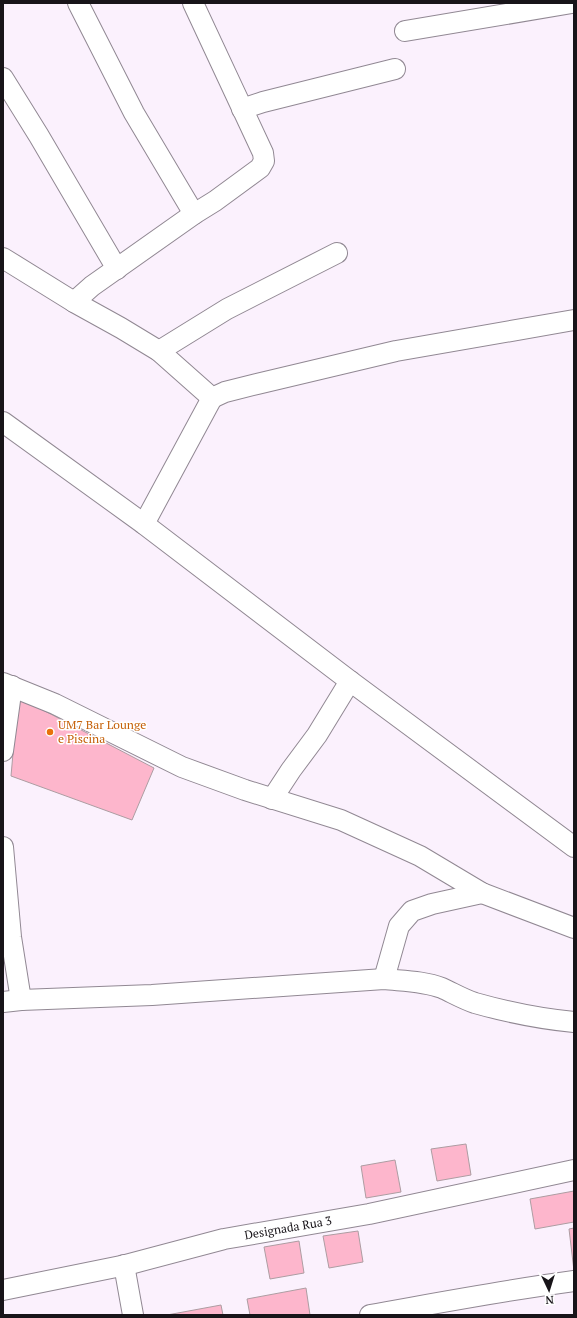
<svg xmlns="http://www.w3.org/2000/svg" width="577" height="1318" font-family="'PT Serif',serif">
  <style>
    .building { fill: #fdb6cc; stroke: #ad9da2 }
    .lines { fill: none; stroke-linecap: round; stroke-linejoin: round }
    .minor-casing { stroke: #918893; stroke-width: 22 }
    .minor { stroke: #fff; stroke-width: 20 }
    .food-dot { fill: #e8710a; stroke: #fff; stroke-width: 1.5 }
    .labels { text-anchor: middle; stroke-width: 3; stroke-linejoin: round; paint-order: stroke }
    .food-label { font-size: 12px; fill: #c56008; stroke: #fff; text-anchor: start }
    .street-label { font-size: 12px; fill: #181419; stroke: #fff }
  </style>
  <rect width="100%" height="100%" fill="#fbf1fd"/>
  <path class="building" d="M 18,697 L 154,768 L 132,820 L 11,776 Z
    M 466,1144 L 471,1175 L 437,1181 L 431,1149 Z
    M 395,1160 L 401,1192 L 366,1198 L 361,1166 Z
    M 574,1191 L 574,1222 L 535,1229 L 530,1199 Z
    M 574,1228 L 574,1271 L 569,1229 Z
    M 358,1231 L 363,1262 L 329,1268 L 323,1236 Z
    M 299,1241 L 304,1273 L 270,1279 L 264,1247 Z
    M 306,1288 L 310,1315 L 250,1315 L 247,1299 Z
    M 221,1305 L 223,1315 L 167,1315 Z"/>
  <g class="lines">
    <defs>
      <g id="minor">
        <path d="M 78,3 L 134,113 L 194,214"/>
        <path d="M 405,31 L 572,3"/>
        <path d="M 3,78 L 39,136 L 117,269"/>
        <path d="M 242,109 L 263,102 L 395,69"/>
        <path d="M 3,258 L 74,302 L 121,328 L 159,351 L 212,398 L 225,392 L 257,384 L 396,351 L 574,320"/>
        <path d="M 74,302 L 92,286 L 194,214 L 215,201 L 260,168 L 264,161 L 263,153 L 193,3"/>
        <path d="M 159,351 L 227,309 L 337,253"/>
        <path d="M 3,422 L 144,524 L 350,681 L 574,847"/>
        <path d="M 144,524 L 212,398"/>
        <path d="M 3,683 L 55,704 L 182,767 L 245,790 L 341,820 L 420,856 L 482,893 L 574,928"/>
        <path d="M 3,751 L 12,686"/>
        <path d="M 272,799 L 291,770 L 317,735 L 350,681"/>
        <path d="M 3,847 L 11,937 L 21,1000"/>
        <path d="M 384,979 L 399,926 L 412,911 L 432,904 L 482,893"/>
        <path d="M 3,1002 L 21,1000 L 152,995 L 384,979 C 403,981 424,981 442,988 C 453,993 463,999 475,1003 C 507,1012 541,1019 574,1022"/>
        <path d="M 124,1265 L 133,1315"/>
        <path id="s1" d="M 3,1290 L 126,1265 L 224,1239 L 369,1214 L 574,1170"/>
        <path d="M 370,1315 C 438,1303 506,1290 574,1281"/>
      </g>
    </defs>
    <use href="#minor" class="minor-casing"/>
    <use href="#minor" class="minor"/>
  </g>
  <circle class="food-dot" cx="50" cy="732" r="4"/>
  <g class="labels">
    <g class="food-label">
      <text x="58" y="729">UM7 Bar Lounge<tspan x="58" dy="14">e Piscina</tspan></text>
    </g>
    <g class="street-label">
      <text dy="4" stroke="none"><textPath href="#s1" startOffset="292">Designada Rua 3</textPath></text>
    </g>
  </g>
  <rect width="577" height="1318" fill="none" stroke="#181419" stroke-width="8"/>
  <g transform="translate(549 1290) rotate(176)" stroke="#ffffff" stroke-width="3" paint-order="stroke">
  <path d="M0-3L7 15L0 10L-7 15Z" fill="#181419"/>
  <text y="-6" font-size="11" font-weight="bold" text-anchor="middle" fill="#181419">N</text>
  </g>
</svg>
